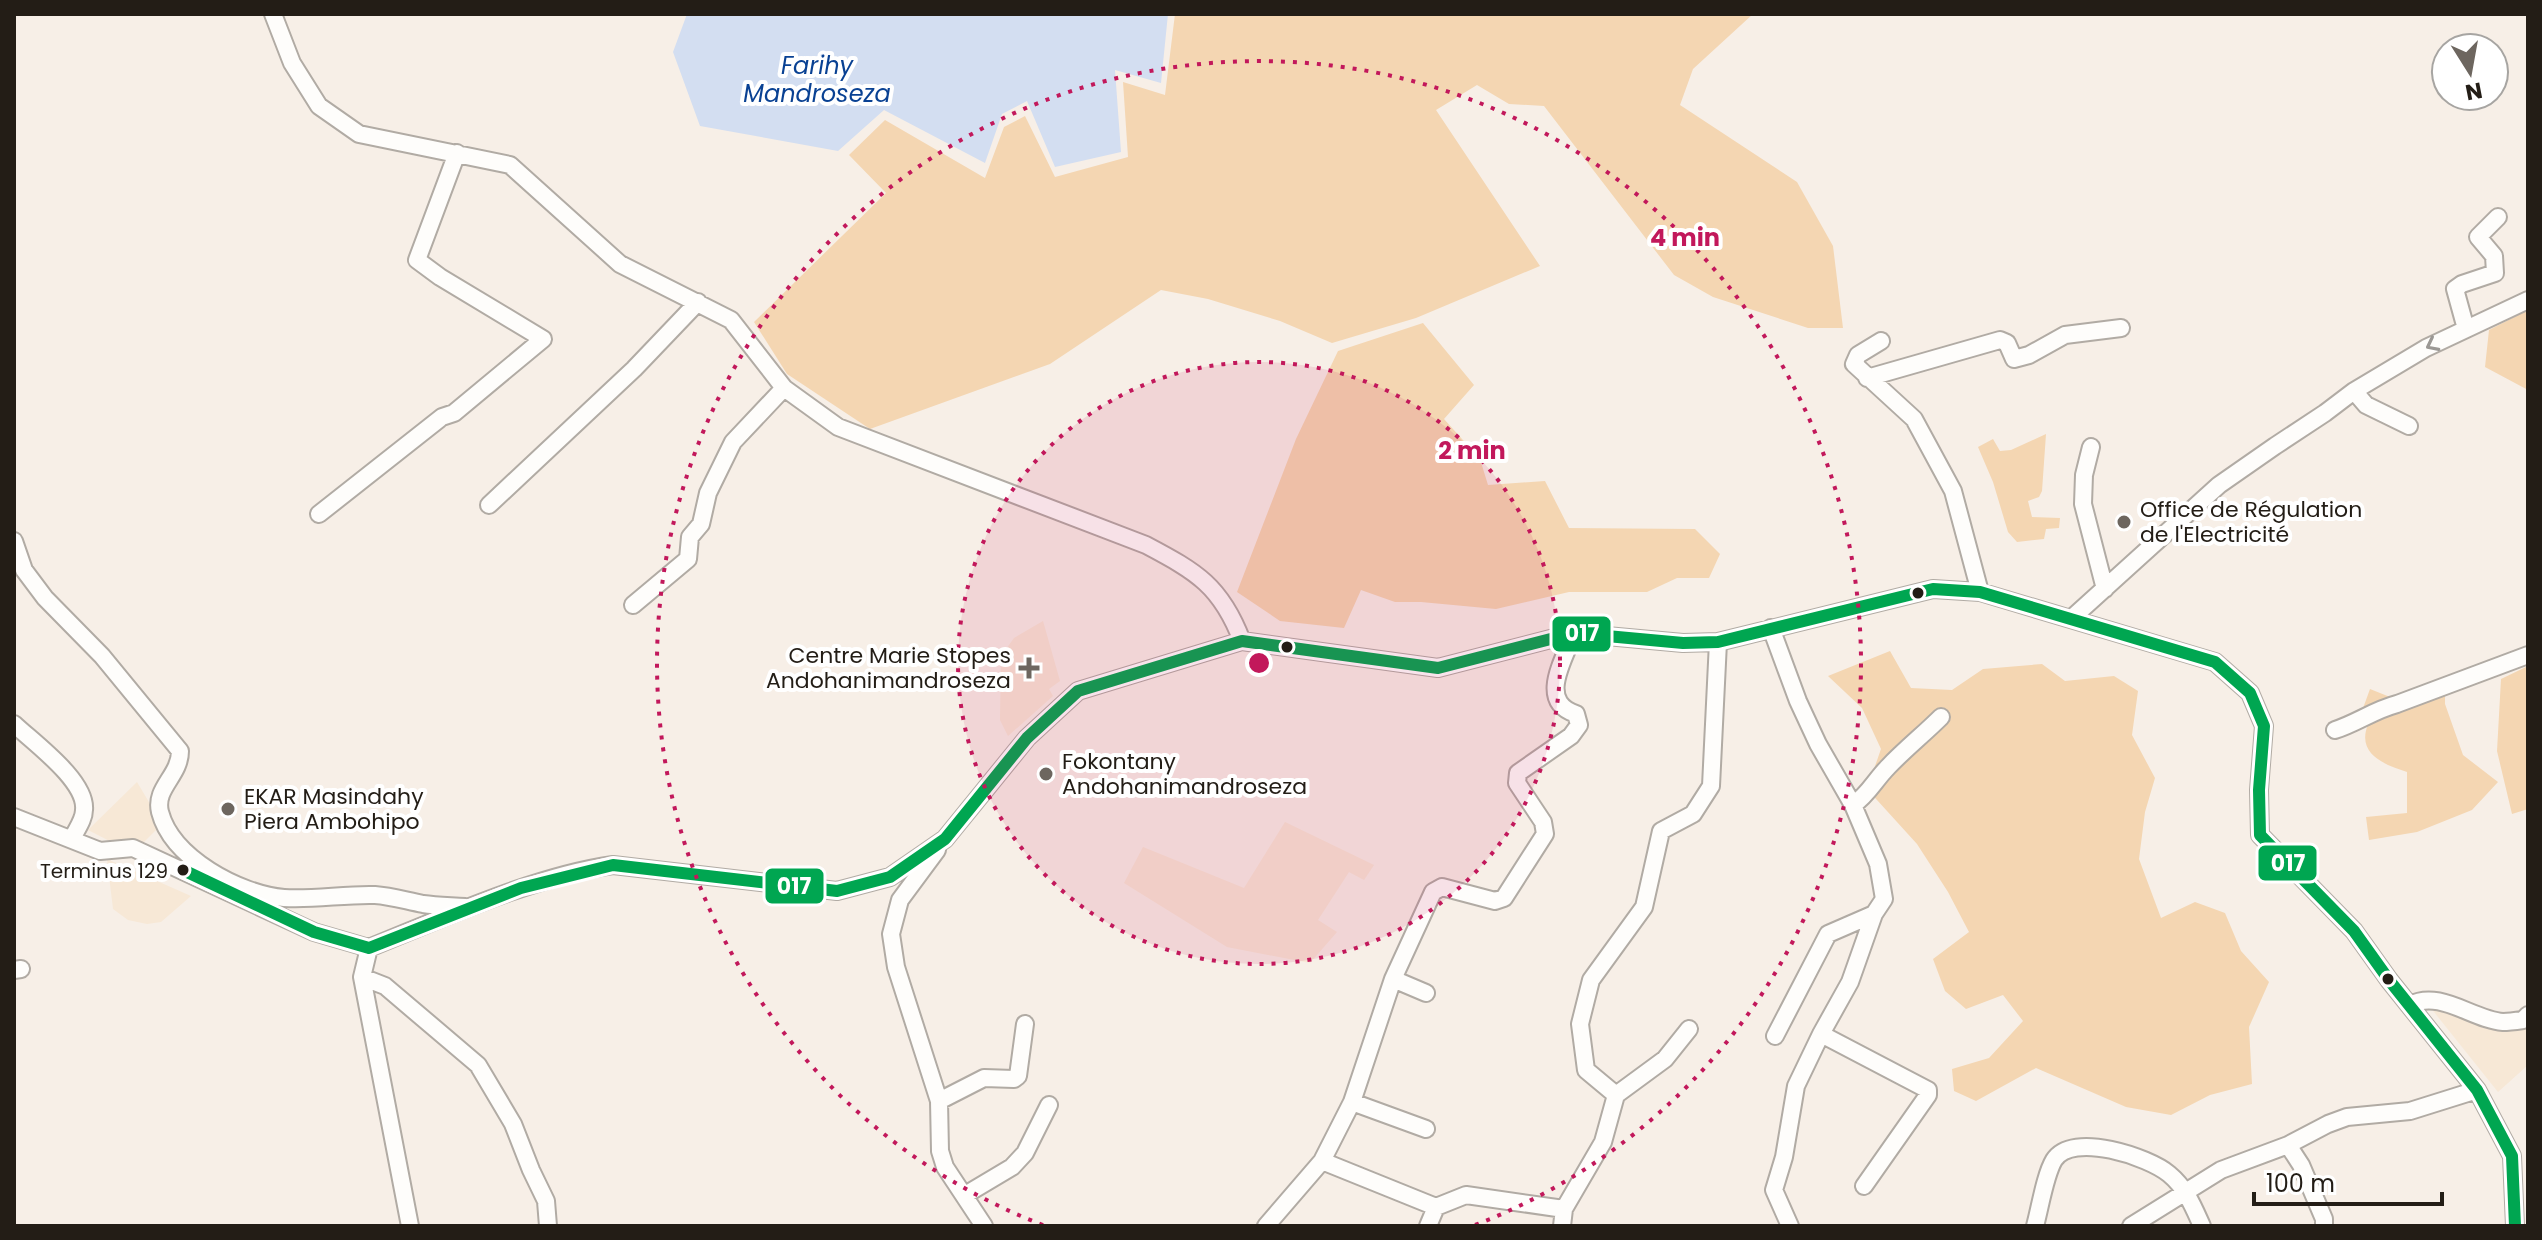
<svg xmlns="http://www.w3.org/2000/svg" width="2542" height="1240" font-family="Poppins,sans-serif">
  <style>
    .built { fill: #f7e8d6 }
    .green { fill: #f4d6b2 }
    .water { fill: #d3def1 }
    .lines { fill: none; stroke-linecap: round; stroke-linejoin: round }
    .minor-casing { stroke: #b1aba4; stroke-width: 20 }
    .minor { stroke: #fefdfb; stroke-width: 16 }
    .bus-1-casing { stroke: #fff; stroke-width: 18 }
    .bus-1 { stroke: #00a651; stroke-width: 12 }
    .oneway { stroke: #9b9894 }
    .ring { fill: none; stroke: #c2185b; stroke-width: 4; stroke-dasharray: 4 8 }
    .poi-dot { fill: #6d665f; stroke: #fff; stroke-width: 3 }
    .bus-dot { fill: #231d16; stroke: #fff; stroke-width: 3 }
    .labels { text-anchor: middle; stroke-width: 8; stroke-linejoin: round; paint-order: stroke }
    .bus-label { font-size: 20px; fill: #231d16; stroke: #fff; text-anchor: end }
    .poi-label { font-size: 22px; fill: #231d16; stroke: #fff; text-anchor: start }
    .water-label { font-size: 24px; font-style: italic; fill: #094193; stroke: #fff }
    .centre { fill: #c2185b; stroke: #fff; stroke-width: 4 }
    .ring-label { font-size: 24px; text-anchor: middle; font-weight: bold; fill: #c2185b; stroke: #fff; stroke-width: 8; stroke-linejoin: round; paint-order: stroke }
    .line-badge { stroke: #fff; stroke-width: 3 }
    .badge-label { font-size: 22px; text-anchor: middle; font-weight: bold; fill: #fff }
  </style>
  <rect width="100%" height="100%" fill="#f7efe7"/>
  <path class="built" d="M 1043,621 L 1060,681 L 1049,689 L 1053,696 L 1008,736 L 1000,720 L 1001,656 L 1014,638 Z
    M 137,782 L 162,824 L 133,853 L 88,830 Z
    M 1285,822 L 1374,865 L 1364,880 L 1349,872 L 1318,920 L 1337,932 L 1310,963 L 1227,947 L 1124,883 L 1143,847 L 1244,888 Z
    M 107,859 L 191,896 L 161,922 L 147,924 L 128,920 L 113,909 Z
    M 2422,997 L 2528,1021 L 2528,1065 L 2498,1092 Z"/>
  <path class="green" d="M 1175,14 L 1753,14 L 1693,69 L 1680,105 L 1797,182 L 1833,246 L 1843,328 L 1808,328 L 1713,297 L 1674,275 L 1544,106 L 1509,104 L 1477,85 L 1436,110 L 1540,266 L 1416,318 L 1332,343 L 1280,321 L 1208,299 L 1161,290 L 1050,364 L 870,429 L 787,374 L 754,322 L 886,193 L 849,155 L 885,120 L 985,178 L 1004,127 L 1025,116 L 1055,177 L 1128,157 L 1123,82 L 1165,95 Z
    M 2528,310 L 2528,390 L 2485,367 L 2489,330 Z
    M 1423,323 L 1474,385 L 1444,419 L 1480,459 L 1488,485 L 1545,481 L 1569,528 L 1695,529 L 1720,554 L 1709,578 L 1677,578 L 1647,592 L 1569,592 L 1496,609 L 1421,602 L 1395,602 L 1361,590 L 1344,628 L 1280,621 L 1237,592 L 1296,439 L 1338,351 Z
    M 2046,434 L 2042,491 L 2039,497 L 2028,501 L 2032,517 L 2060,518 L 2059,528 L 2046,529 L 2044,539 L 2017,542 L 2008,532 L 1993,482 L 1978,447 L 1993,439 L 2000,451 L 2011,450 Z
    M 1890,651 L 1911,688 L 1952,690 L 1983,669 L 2042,664 L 2065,681 L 2114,676 L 2138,691 L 2132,735 L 2155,778 L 2145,812 L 2139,859 L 2161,918 L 2195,902 L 2225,913 L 2241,951 L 2269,982 L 2249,1027 L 2252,1084 L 2210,1095 L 2171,1115 L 2126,1107 L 2036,1068 L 1976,1101 L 1954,1091 L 1952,1069 L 1989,1058 L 2023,1021 L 2003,995 L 1966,1009 L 1945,991 L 1933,959 L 1969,932 L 1948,892 L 1917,844 L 1867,789 L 1881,749 L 1862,708 L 1828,676 Z
    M 2528,666 L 2528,809 L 2512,814 L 2497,751 L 2501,679 Z
    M 2370,689 L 2390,697 L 2390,712 L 2445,693 L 2445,704 L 2463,755 L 2498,782 L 2472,810 L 2417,832 L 2369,840 L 2366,817 L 2407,813 L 2407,772 C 2382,764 2355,753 2369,722 L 2362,711 Z"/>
  <path class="water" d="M 687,14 L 1168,14 L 1161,83 L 1115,70 L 1121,152 L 1055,167 L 1027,101 L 1002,114 L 985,163 L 884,110 L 838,151 L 700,126 L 673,52 Z"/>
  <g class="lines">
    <defs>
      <path id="minor" d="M 273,14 L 292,63 L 319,106 L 359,134 L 510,165 L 620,264 L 731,320 L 784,388 L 838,427 L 1146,545 C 1197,572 1221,586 1242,641
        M 2466,329 L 2455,289 L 2462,284 L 2495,273 L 2494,256 L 2478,237 L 2498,217
        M 1881,341 L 1858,355 L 1854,364 L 1914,419 L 1953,491 L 1980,592
        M 1867,378 L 2000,340 L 2007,343 L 2014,359 L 2029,355 L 2065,335 L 2121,328
        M 2354,391 L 2366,405 L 2409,426
        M 2091,447 L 2084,475 L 2083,504 L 2105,589
        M 489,505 L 634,369 L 698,302
        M 319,514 L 442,417 L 454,413 L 543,339 L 440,277 L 417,260 L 457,153
        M 14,541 L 24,570 L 45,598 L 102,656 L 180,751 C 180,776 154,788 160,812 C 172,858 239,894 284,898 C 314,900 345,894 375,895 C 391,896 407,901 423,904 C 437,906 451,906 465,907
        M 633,605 L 688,559 L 690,537 L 701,524 L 708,493 L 733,442 L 784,388
        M 2072,618 L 2219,485 L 2275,446 L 2325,413 L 2354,391 L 2426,348 L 2528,300
        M 1771,628 L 1798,701 L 1818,744 L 1853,805 L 1878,864 L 1884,899 L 1874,914 L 1850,982 L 1821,1034 L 1796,1086 L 1784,1157 L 1774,1190 L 1790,1226
        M 14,724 C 34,743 87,781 84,810 C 84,820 76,830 72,839
        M 2335,730 C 2357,723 2374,710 2397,704 L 2528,655
        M 1853,805 C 1868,795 1875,780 1888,767 C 1905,749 1924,734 1941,717
        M 14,817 L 100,851 L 133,848 L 314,932 L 369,948
        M 937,850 L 900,900 L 891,934 L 896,967 L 939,1101 L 940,1151 L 945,1167 L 984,1226
        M 369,948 C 443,918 535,876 613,865 L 837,891 L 890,877 L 945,839 L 1027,738 L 1078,691 L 1242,641 L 1438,668 L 1574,633 L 1683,643 L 1718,642 L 1933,589 L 1980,592 L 2215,662 L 2250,693 L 2264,726 L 2259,790 L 2260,835 L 2354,931 L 2389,980 L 2477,1090 L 2512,1156 L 2515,1226
        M 369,948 L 362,977 L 410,1226
        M 14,970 L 21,969
        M 362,977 L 385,986 L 478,1065 L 513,1124 L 531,1170 L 546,1201 L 548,1226
        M 1393,979 L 1426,993
        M 2410,1005 C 2440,989 2473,1020 2503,1022 C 2509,1022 2516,1021 2523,1020 L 2528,1015
        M 1821,1034 L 1928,1090 L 1928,1095 L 1864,1186
        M 1775,1036 L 1828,934 L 1874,914
        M 1616,1095 L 1586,1070 L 1580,1024 L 1591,980 L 1644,907 L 1661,831 L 1693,814 L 1711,786 L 1718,642
        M 939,1101 L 984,1078 L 1014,1079 L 1018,1076 L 1025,1024
        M 1352,1102 L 1426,1129
        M 2288,1145 L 2301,1165 L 2324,1219 L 2324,1226
        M 1322,1161 L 1436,1207 L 1428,1226
        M 965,1195 L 1012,1167 L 1025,1153 L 1049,1105
        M 1436,1207 L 1466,1195 L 1564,1209
        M 1266,1226 L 1322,1161 L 1352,1102 L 1393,979 L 1433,892 L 1442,887 L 1495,901 L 1504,898 L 1545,834 L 1543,822 L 1517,783 L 1518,773 L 1571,736 L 1579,725 L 1576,714 C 1537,701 1564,660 1574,633
        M 1562,1226 L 1564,1209 L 1603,1142 L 1616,1095 L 1665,1059 L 1689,1029
        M 2035,1226 C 2040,1208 2045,1175 2054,1160 C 2072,1131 2149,1157 2169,1174 C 2186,1188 2193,1206 2202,1226
        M 2131,1226 L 2221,1170 L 2288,1145 L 2328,1124 L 2347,1117 L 2410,1111 L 2477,1090"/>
    </defs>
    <use href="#minor" class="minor-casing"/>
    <use href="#minor" class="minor"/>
    <defs>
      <path id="bus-1" d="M 183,870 L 314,932 L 369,948
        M 369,948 L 521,888 L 613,865 L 837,891 L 890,877 L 945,839 L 1027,738 L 1078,691 L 1242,641 L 1438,668 L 1574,633 L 1683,643 L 1718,642 L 1933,589 L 1980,592 L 2215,662 L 2250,693 L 2264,726 L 2259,790 L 2260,835 L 2354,931 L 2389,980 L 2477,1090 L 2512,1156 L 2515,1226"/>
    </defs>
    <use href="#bus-1" class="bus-1-casing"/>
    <use href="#bus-1" class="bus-1"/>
  </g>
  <defs><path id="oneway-chevron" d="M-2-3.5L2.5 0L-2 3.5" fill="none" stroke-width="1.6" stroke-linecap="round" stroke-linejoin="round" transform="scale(2)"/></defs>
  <use class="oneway" href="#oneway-chevron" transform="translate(2432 345) rotate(153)"/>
  <circle cx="1259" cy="663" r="301" fill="#c2185b" fill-opacity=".12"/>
  <g class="ring">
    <circle cx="1259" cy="663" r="301"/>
    <path d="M1043 1225A602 602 0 1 1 1475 1225"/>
  </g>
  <g class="poi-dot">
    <circle cx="2124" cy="522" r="8"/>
    <path d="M1025 656h8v8h8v8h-8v8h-8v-8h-8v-8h8z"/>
    <circle cx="1046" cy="774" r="8"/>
    <circle cx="228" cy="809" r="8"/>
  </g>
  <g class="bus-dot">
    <circle cx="1918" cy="593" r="7"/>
    <circle cx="1287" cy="647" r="7"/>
    <circle cx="183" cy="870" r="7"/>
    <circle cx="2388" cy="979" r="7"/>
  </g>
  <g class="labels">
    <g class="bus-label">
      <text x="168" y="878">Terminus 129</text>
    </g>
    <g class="poi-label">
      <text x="2140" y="517">Office de Régulation<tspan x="2140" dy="25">de l'Electricité</tspan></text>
      <text x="1011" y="663" text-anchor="end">Centre Marie Stopes<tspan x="1011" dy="25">Andohanimandroseza</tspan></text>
      <text x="1062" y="769">Fokontany<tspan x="1062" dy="25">Andohanimandroseza</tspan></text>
      <text x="244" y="804">EKAR Masindahy<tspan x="244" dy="25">Piera Ambohipo</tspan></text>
    </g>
    <g class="water-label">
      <text x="817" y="74">Farihy<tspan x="817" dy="28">Mandroseza</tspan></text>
    </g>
  </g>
  <circle cx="1259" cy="663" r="12" class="centre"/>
  <g class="ring-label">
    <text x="1685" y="246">4 min</text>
    <text x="1472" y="459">2 min</text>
  </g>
  <g class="line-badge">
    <rect x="1551" y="615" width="61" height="38" rx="8" fill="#00a651"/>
    <rect x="2257" y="844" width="61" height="38" rx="8" fill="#00a651"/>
    <rect x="764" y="867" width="61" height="38" rx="8" fill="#00a651"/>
  </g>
  <g class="badge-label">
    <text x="1582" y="641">017</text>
    <text x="2288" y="871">017</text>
    <text x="794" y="894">017</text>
  </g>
  <rect width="2542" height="1240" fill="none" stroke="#231d16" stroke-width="32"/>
  <g transform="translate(2470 72) rotate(169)"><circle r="38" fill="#ffffff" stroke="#a7a5a2" stroke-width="2"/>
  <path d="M0-6L14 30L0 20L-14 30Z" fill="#6d665f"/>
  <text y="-12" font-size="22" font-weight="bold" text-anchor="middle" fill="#231d16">N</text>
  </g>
  <path d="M2254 1192v12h188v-12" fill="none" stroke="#231d16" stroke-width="4"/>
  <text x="2266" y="1192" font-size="24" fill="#231d16" stroke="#ffffff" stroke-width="6" paint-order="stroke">100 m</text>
</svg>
